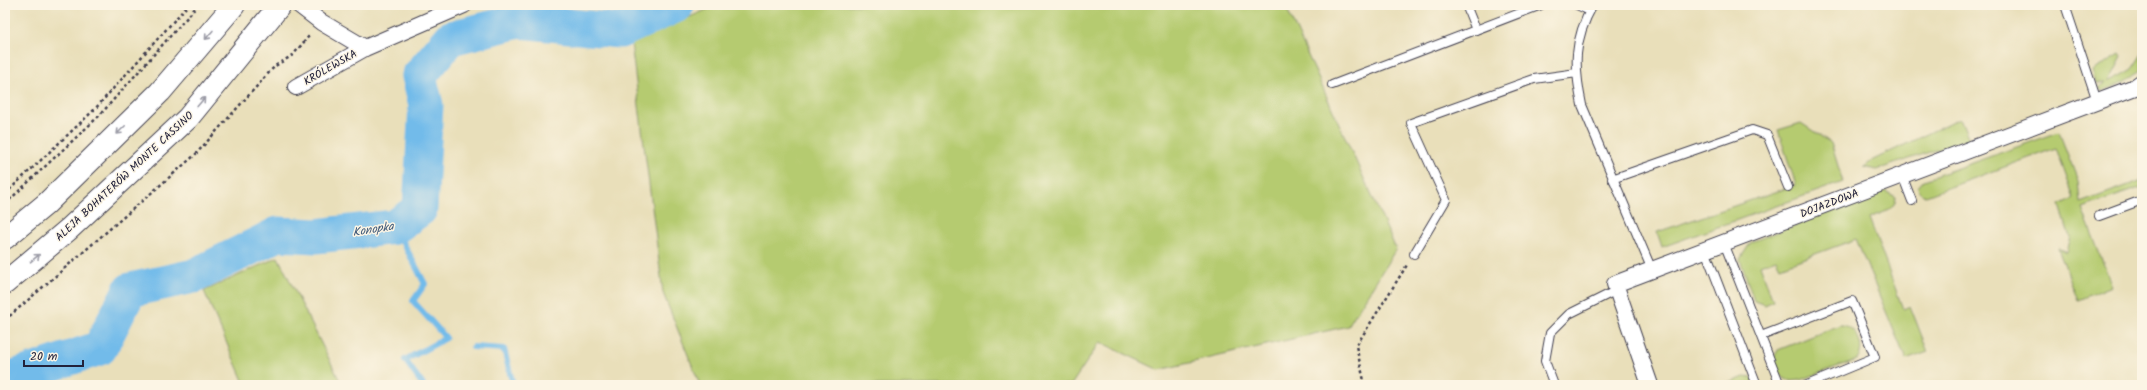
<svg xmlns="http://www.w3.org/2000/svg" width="2147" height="390" font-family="Kalam,sans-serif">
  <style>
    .green { fill: #b5cb6f; stroke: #6c7655 }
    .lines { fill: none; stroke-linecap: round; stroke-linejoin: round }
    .stream { stroke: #72bbea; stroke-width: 6 }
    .river { stroke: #72bbea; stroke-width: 35 }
    .service-casing { stroke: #403e4e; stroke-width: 10 }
    .minor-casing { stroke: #403e4e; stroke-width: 18 }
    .secondary-casing { stroke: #403e4e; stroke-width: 24 }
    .path { stroke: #403e4e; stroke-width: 2.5; stroke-dasharray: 3 3; stroke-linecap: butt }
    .service { stroke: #fff; stroke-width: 8 }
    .minor { stroke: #fff; stroke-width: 16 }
    .secondary { stroke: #fff; stroke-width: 22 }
    .oneway { stroke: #9c9ca7 }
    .labels { text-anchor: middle; stroke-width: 3; stroke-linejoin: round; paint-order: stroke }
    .street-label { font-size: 11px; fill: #22223b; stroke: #fcf5e5 }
    .water-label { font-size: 12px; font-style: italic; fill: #3e5878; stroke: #fcf5e5 }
  </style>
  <rect width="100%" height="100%" fill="#fcf5e5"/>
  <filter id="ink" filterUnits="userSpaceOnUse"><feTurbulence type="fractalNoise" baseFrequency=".025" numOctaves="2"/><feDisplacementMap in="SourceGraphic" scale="8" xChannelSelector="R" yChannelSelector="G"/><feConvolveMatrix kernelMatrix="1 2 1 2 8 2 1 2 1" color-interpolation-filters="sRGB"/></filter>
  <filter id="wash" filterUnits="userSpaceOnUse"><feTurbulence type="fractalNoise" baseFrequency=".012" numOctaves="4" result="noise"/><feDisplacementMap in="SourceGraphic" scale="16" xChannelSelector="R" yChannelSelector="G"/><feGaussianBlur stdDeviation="0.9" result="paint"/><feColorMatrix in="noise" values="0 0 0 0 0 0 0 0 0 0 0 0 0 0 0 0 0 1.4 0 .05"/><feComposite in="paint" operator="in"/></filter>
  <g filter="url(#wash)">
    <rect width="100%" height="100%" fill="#e9dfba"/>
    <path class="green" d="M 717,5 L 1285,5 L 1396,249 L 1348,326 L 1159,370 L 1100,342 L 1071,385 L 700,385 L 663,293 L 631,43 Z
      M 2120,54 L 2122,57 L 2109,82 L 2132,69 L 2142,54 L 2142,70 L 2117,86 L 2101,91 L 2099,87 L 2106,83 L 2096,83 L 2092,71 Z
      M 1960,118 L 1969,139 L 1876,170 L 1864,167 L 1873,160 Z
      M 1801,123 L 1831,143 L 1843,182 L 1662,247 L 1657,232 L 1796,185 L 1778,130 Z
      M 2059,132 L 2078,181 L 2080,203 L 2142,180 L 2142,187 L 2082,208 L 2112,286 L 2078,300 L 2058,248 L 2066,252 L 2070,238 L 2060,205 L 2074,198 L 2056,148 L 1926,196 L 1919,191 L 1918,187 L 1924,180 Z
      M 1885,191 L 1896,197 C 1894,213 1881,212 1869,218 L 1903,309 L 1910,306 L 1928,352 L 1906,360 L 1856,239 L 1780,267 L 1776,259 L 1760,265 L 1773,301 L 1765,305 L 1754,301 L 1740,259 L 1751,242 Z
      M 278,257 L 342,385 L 245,385 L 204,291 Z
      M 1840,325 C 1855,324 1868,348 1856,360 L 1800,380 L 1791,381 L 1777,373 L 1773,359 L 1778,350 Z
      M 1744,377 L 1752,378 L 1755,385 L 1725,385 Z"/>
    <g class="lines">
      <path class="stream" d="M 395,227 L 425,284 L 413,301 L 446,338 L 405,360 L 423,385
        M 473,347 L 504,349 L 513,385"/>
      <path class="river" d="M 5,380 L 100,348 L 130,290 L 194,276 L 278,234 L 316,236 L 395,227 L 420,209 L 426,105 L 419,76 L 451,38 L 519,21 L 620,31 L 677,5"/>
    </g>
  </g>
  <g filter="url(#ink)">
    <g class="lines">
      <defs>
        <path id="service" d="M 1466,5 L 1476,30
          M 1577,5 L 1590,11
          M 1593,5 C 1573,40 1574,67 1582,105 L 1652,270
          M 2065,5 L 2097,101
          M 1332,85 L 1541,5
          M 1902,175 L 1912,201
          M 1612,179 L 1752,130 L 1767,135 L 1788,187
          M 2099,216 L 2142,200
          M 1724,243 L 1780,385
          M 1705,250 L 1757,385
          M 1414,254 L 1446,200 L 1411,123 L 1534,79 L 1577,73
          M 1761,336 L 1852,301 L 1875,357 L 1807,385
          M 1554,385 L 1545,361 L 1550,333 L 1569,314 L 1617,290"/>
        <path id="minor" d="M 299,5 L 321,22 L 365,48
          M 296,87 L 365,48 L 464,5
          M 1650,385 L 1615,284 L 2135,87 L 2142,82"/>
        <path id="secondary" d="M 5,238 L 46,204 L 160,92 L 234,5
          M 5,283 L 69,229 L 188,118 L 280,5"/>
      </defs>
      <use href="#service" class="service-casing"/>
      <use href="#minor" class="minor-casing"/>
      <use href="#secondary" class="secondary-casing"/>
      <path class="path" d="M 332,9 L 336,5
        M 5,194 L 94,110 L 188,5
        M 5,204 L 99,116 L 198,5
        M 5,320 L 195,155 L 275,66 L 293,55 L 309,36
        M 1365,385 L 1356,346 L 1407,265"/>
      <use href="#service" class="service"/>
      <use href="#minor" class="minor"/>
      <use href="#secondary" class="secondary"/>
    </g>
    <defs><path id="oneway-shaft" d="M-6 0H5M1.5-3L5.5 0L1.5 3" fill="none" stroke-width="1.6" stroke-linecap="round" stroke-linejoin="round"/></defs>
    <g class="oneway">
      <use href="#oneway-shaft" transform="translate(209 35) rotate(131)"/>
      <use href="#oneway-shaft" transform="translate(201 102) rotate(-50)"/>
      <use href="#oneway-shaft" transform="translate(121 130) rotate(135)"/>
      <use href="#oneway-shaft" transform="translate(35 258) rotate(-40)"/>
    </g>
  </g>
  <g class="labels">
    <g class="street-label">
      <text transform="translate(330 67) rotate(-30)" y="4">KRÓLEWSKA</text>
      <text transform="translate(124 176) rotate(-43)" y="4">ALEJA BOHATERÓW MONTE CASSINO</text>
      <text transform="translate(1829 203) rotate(-21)" y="4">DOJAZDOWA</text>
    </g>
    <g class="water-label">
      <text transform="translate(373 229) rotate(-9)" y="4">Konopka</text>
    </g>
  </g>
  <rect width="2147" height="390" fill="none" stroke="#fcf5e5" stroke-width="20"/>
  <path d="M24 360v6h59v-6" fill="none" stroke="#22223b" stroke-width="2"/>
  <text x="30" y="360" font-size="12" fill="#22223b" stroke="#fcf5e5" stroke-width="3" paint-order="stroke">20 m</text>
</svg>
